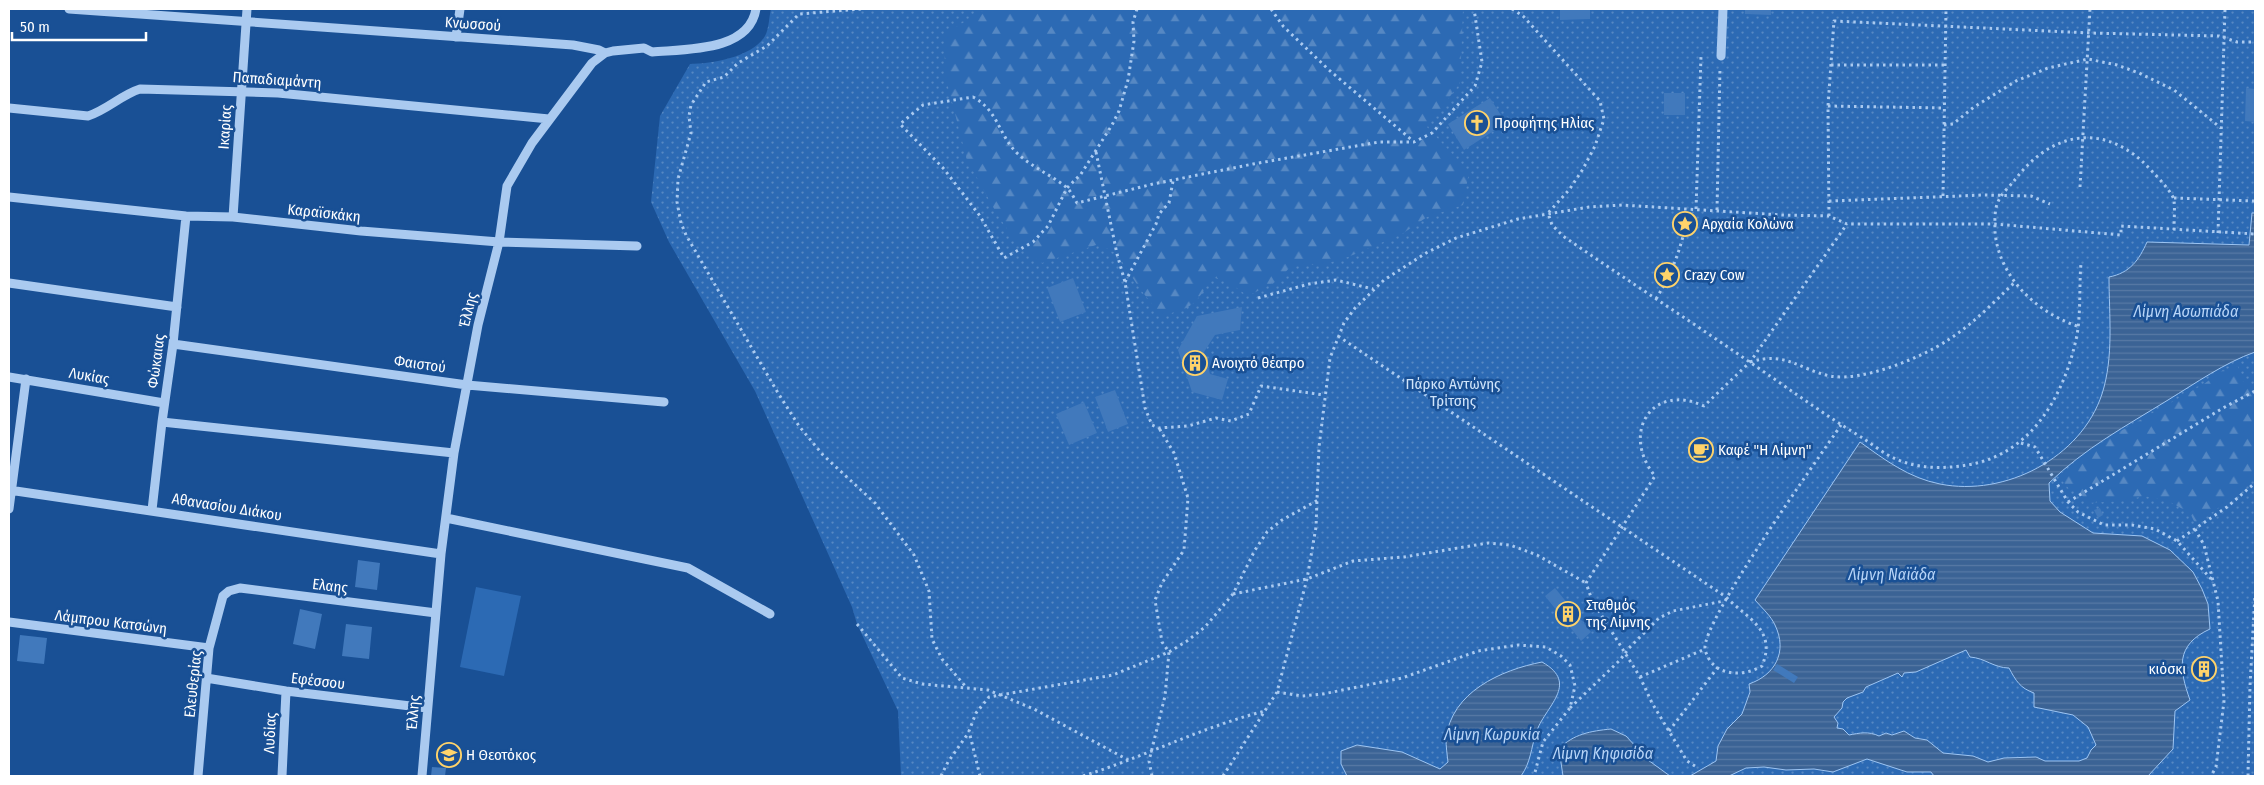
<svg xmlns="http://www.w3.org/2000/svg" width="2264" height="785" font-family="'Fira Sans Condensed',sans-serif">
  <style>
    .grass { fill: url(#grass-dots) }
    .forest { fill: url(#forest-firs) }
    .garden { fill: #2c6ab4 }
    .water { fill: url(#water-rules); stroke: #9dc5f3; fill-rule: evenodd }
    .building { fill: #4179bc }
    .lines { fill: none; stroke-linecap: round; stroke-linejoin: round }
    .path { stroke: #aacaf0; stroke-width: 3; stroke-dasharray: 2.5 4; stroke-linecap: butt }
    .minor { stroke: #aacaf0; stroke-width: 9 }
    .labels { text-anchor: middle; stroke-width: 5; stroke-linejoin: round; paint-order: stroke }
    .street-label { font-size: 15px; fill: #fff; stroke: #195095 }
    .poi-label { font-size: 15px; fill: #fff; stroke: #195095; text-anchor: start }
    .park-label { font-size: 15px; fill: #d1e5fb; stroke: #195095 }
    .water-label { font-size: 16px; font-style: italic; fill: #b7d4f7; stroke: #195095 }
  </style>
  <defs>
    <pattern id="grass-dots" width="8" height="8" patternUnits="userSpaceOnUse" patternTransform="scale(1.25)"><rect width="8" height="8" fill="#2c6ab4"/><path d="M2 2h.1M6 6h.1" fill="none" stroke="#5688c3" stroke-width="1.8" stroke-linecap="round"/></pattern>
    <pattern id="forest-firs" width="22" height="20" patternUnits="userSpaceOnUse" patternTransform="scale(1.25)"><rect width="22" height="20" fill="#2c6ab4"/><path d="M5 1l3.5 6h-7zM16 11l3.5 6h-7z" fill="#5688c3"/></pattern>
    <pattern id="water-rules" width="6" height="5" patternUnits="userSpaceOnUse" patternTransform="scale(1.25)"><rect width="6" height="5" fill="#3b6395"/><path d="M0 2.5h6" fill="none" stroke="#587aa5"/></pattern>
  </defs>
  <rect width="100%" height="100%" fill="#195095"/>
  <path class="grass" d="M 771,9 L 2255,9 L 2255,776 L 901,776 L 898,711 L 857,624 L 852,607 L 755,391 L 669,242 L 651,202 L 660,116 L 690,64 C 712,64 753,57 765,36 C 769,29 769,17 771,9 Z"/>
  <path class="forest" d="M 986,9 L 1463,9 L 1460,83 L 1427,127 L 1469,172 L 1463,205 L 1427,217 L 1402,234 L 1348,257 L 1321,265 L 1293,264 L 1277,281 L 1248,296 L 1228,282 L 1212,277 C 1197,303 1192,310 1161,315 L 1140,289 L 1117,254 L 1099,244 L 1042,263 L 1018,245 L 997,214 L 967,160 L 944,71 L 946,33 Z
    M 2238,366 L 2241,380 L 2255,389 L 2255,478 L 2226,503 L 2195,523 L 2190,513 L 2168,501 L 2144,496 L 2122,501 L 2088,503 L 2078,491 L 2071,491 L 2058,476 L 2108,438 L 2204,384 L 2223,370 Z"/>
  <path class="garden" d="M 476,587 L 521,596 L 504,676 L 460,667 Z"/>
  <path class="water" d="M 2252,213 L 2255,213 L 2255,352 C 2224,363 2196,383 2168,400 C 2126,426 2085,448 2049,483 L 2050,501 L 2060,512 L 2093,533 L 2142,536 L 2170,550 L 2193,572 L 2202,589 L 2208,604 L 2210,629 C 2175,645 2179,669 2190,700 L 2175,711 L 2173,749 L 2148,776 L 1934,776 L 1931,772 L 1907,772 L 1867,759 L 1833,772 L 1814,769 L 1786,770 L 1764,767 L 1746,768 L 1729,776 L 1690,776 L 1716,761 L 1718,746 L 1727,729 L 1742,714 L 1750,692 L 1749,684 C 1775,675 1788,652 1775,625 C 1771,616 1762,608 1755,600 L 1860,442 C 1885,460 1909,478 1940,484 C 2005,497 2081,458 2102,394 C 2114,357 2109,315 2109,277 C 2130,273 2139,260 2147,242 L 2249,245 ZM 1966,650 L 1970,657 C 1985,658 1994,668 2009,668 C 2016,681 2020,688 2034,693 L 2034,707 L 2073,715 L 2088,727 L 2096,745 L 2091,750 L 2087,758 L 2079,761 L 2045,761 L 2036,757 L 2004,758 L 1988,762 L 1973,756 L 1943,753 L 1927,740 L 1915,738 L 1904,731 L 1892,735 L 1886,733 L 1879,736 C 1869,731 1859,733 1849,735 L 1843,729 L 1837,728 L 1838,723 L 1834,717 L 1842,708 L 1843,702 L 1847,698 L 1863,692 L 1866,687 L 1898,673 L 1902,677 L 1904,673 L 1916,672 Z
    M 1542,662 C 1581,684 1544,707 1536,733 C 1531,748 1531,762 1521,776 L 1347,776 L 1341,764 L 1341,751 L 1357,745 L 1402,752 L 1440,769 L 1448,762 C 1447,754 1446,746 1446,739 C 1451,692 1501,670 1542,662 Z
    M 1611,729 L 1626,736 L 1648,760 L 1670,776 L 1563,776 L 1559,749 C 1573,734 1591,731 1611,729 Z"/>
  <path class="building" d="M 1560,9 L 1590,9 L 1590,19 L 1560,20 Z
    M 1745,9 L 1771,9 L 1771,15 L 1745,14 Z
    M 2246,88 L 2255,89 L 2255,122 L 2245,121 Z
    M 1664,93 L 1685,93 L 1685,115 L 1664,115 Z
    M 1490,98 L 1506,123 L 1464,150 L 1448,124 Z
    M 1073,278 L 1086,312 L 1060,322 L 1047,288 Z
    M 1242,307 L 1240,330 L 1215,335 L 1204,352 L 1210,374 L 1228,379 L 1222,400 L 1192,392 L 1178,350 L 1197,316 Z
    M 1115,390 L 1128,424 L 1108,432 L 1095,397 Z
    M 1084,402 L 1097,433 L 1069,445 L 1056,414 Z
    M 2100,508 L 2103,515 L 2098,518 L 2094,510 Z
    M 358,560 L 380,563 L 377,590 L 355,587 Z
    M 1555,588 L 1591,632 L 1581,641 L 1545,596 Z
    M 300,609 L 322,614 L 315,649 L 293,644 Z
    M 346,624 L 372,627 L 369,659 L 342,656 Z
    M 20,635 L 47,638 L 44,664 L 17,661 Z
    M2198 669a6 6 0 1 1 12 0a6 6 0 1 1-12 0Z
    M 1777,664 L 1798,677 L 1794,683 L 1773,670 Z
    M 432,767 L 446,768 L 445,776 L 431,776 Z"/>
  <g class="lines">
    <path class="path" d="M 861,9 L 799,14 L 767,46 L 738,63 L 724,77 L 706,82 L 691,105 L 689,116 L 691,133 L 678,179 L 677,202 L 681,223 L 686,235 L 778,393 L 799,426 L 823,455 L 875,503 L 914,555 L 929,591 L 932,639 L 942,659 L 966,687
      M 1137,9 L 1133,22 L 1134,41 L 1128,80 L 1119,111 L 1112,125 L 1081,174 L 1067,188 L 1048,226 L 1033,242 L 1004,258 L 980,216 L 944,169 L 900,124 L 923,105 L 973,97 C 999,111 998,135 1018,154 C 1032,167 1051,175 1066,187 C 1071,191 1074,198 1077,203 L 1153,184 L 1253,164 L 1379,142 L 1414,142 L 1432,133 L 1475,86 L 1482,62 L 1474,9
      M 1271,9 L 1283,26 L 1329,70 L 1413,141
      M 1512,9 L 1523,16 L 1600,101 L 1604,119 L 1595,146 L 1583,169 L 1569,190 L 1548,213 L 1552,225 L 1563,236 C 1625,279 1689,320 1751,363 C 1788,388 1823,414 1861,437 C 1872,444 1884,454 1896,459 C 1918,469 1944,469 1967,465 C 2032,455 2065,394 2077,335 C 2081,312 2079,287 2081,263
      M 1831,65 L 1945,65
      M 1828,106 L 1945,108
      M 1944,125 L 1953,124 L 1974,107 L 2016,81 L 2048,68 L 2088,59 L 2117,65 L 2139,73 L 2174,90 L 2221,128
      M 1096,152 L 1117,254 L 1125,282 L 1145,408 L 1152,425 L 1159,428 L 1188,426 L 1216,418 L 1231,421 L 1249,414 L 1261,386 L 1324,395
      M 2080,187 L 2090,9
      M 1943,196 L 1946,9
      M 2174,198 L 2255,201
      M 1829,201 L 1984,195 L 2031,196 L 2050,204
      M 1696,209 L 1701,56
      M 1717,210 L 1720,68
      M 1829,216 L 1828,106 L 1834,21 L 2090,33 L 2219,36 L 2237,42 L 2255,42
      M 2218,233 L 2225,9
      M 1125,282 L 1156,224 L 1159,214 L 1169,203 L 1173,181
      M 1258,298 L 1309,284 L 1336,280 L 1373,289
      M 1656,299 C 1676,266 1681,246 1690,209
      M 2077,326 C 2036,312 1999,277 1995,232 C 1995,223 1994,210 1998,202 C 2001,194 2009,187 2014,181 C 2048,135 2098,121 2143,162 C 2150,169 2172,191 2174,200 C 2175,209 2174,220 2174,230
      M 1338,336 L 1726,597 C 1748,619 1777,630 1762,666 C 1742,678 1711,676 1705,649
      M 1750,362 C 1786,351 1798,369 1830,376 C 1862,382 1921,358 1948,340 C 1973,324 1993,303 2014,283
      M 2021,443 L 2035,447 L 2068,502 L 2078,512 L 2104,525 L 2132,525 L 2155,529 L 2177,541 L 2212,580
      M 2068,502 L 2223,408 L 2255,391
      M 2195,529 L 2204,545 L 2218,601 L 2224,701 L 2216,767 L 2211,776
      M 2177,541 L 2227,507 L 2255,483
      M 1233,594 L 1307,579 L 1353,561 L 1404,557 L 1488,543 L 1510,545 L 1537,555 L 1586,583
      M 857,624 L 902,678 L 922,684 L 988,690 L 1034,709 L 1130,761
      M 1640,677 L 1705,649 C 1702,621 1818,459 1841,425
      M 1277,692 L 1302,696 L 1323,694 L 1402,678 L 1478,651 L 1518,645 L 1546,647 L 1561,656 L 1570,665 L 1575,686 L 1570,708 L 1543,742 L 1534,776
      M 1570,708 L 1620,660 L 1629,648 L 1659,618 L 1673,611 L 1724,601
      M 1669,731 L 1718,667
      M 1695,766 L 1687,761 L 1652,703 L 1640,677 L 1592,600 L 1586,583 L 1655,476 C 1620,433 1652,382 1704,406 L 1750,362 L 1847,224
      M 941,776 L 948,762 L 969,732
      M 980,776 L 969,731 L 976,713 L 989,697 L 1113,675 L 1169,652 L 1187,641 L 1205,627 L 1233,594 L 1255,550 L 1267,532 L 1282,520 L 1318,500
      M 1083,776 C 1144,757 1202,727 1265,711
      M 1152,776 L 1149,761 L 1165,696 L 1169,652 L 1162,642 L 1155,600 L 1162,583 L 1184,550 L 1188,498 L 1174,453 L 1159,428
      M 1223,776 L 1277,692 L 1307,579 L 1316,527 L 1319,447 L 1330,358 L 1344,323 L 1355,308 L 1384,280 L 1426,253 L 1456,238 L 1518,219 L 1589,207 L 1622,205 L 1782,215 L 1829,216 L 1847,224 L 1995,224 L 2121,235 L 2121,226 L 2255,234
      M 2248,776 L 2250,686 L 2255,594"/>
    <path class="minor" d="M 69,9 L 573,45 L 599,50 L 605,53
      M 456,37 L 460,9
      M 1721,56 L 1723,9
      M 9,108 L 88,116 C 107,110 121,95 140,89 L 278,93 L 549,119
      M 9,197 L 186,216 L 233,217 L 361,231 L 499,242 L 637,246
      M 233,217 L 247,9
      M 9,283 L 177,307
      M 173,344 L 467,385 L 664,402
      M 9,377 L 164,403
      M 162,422 L 454,453
      M 9,490 L 441,554
      M 9,509 L 26,379
      M 152,510 L 162,422 L 173,344 L 186,216
      M 446,518 L 688,568 L 770,614
      M 9,622 L 209,648
      M 206,678 L 286,691 L 427,708
      M 198,776 L 209,648 L 223,596 L 229,591 L 240,588 L 436,613
      M 282,776 L 286,691
      M 422,776 L 441,554 L 454,453 L 478,325 L 499,242 L 507,186 L 532,143 L 592,63 L 605,53 L 613,51 L 644,48 L 652,52 C 685,49 749,52 756,9"/>
  </g>
  <defs>
    <symbol id="church-ring" viewBox="-11 -11 22 22"><circle r="9.5" fill="#195095" stroke="#ffd36a" stroke-width="1.5"/><path d="M-1.2-6h2.4v3.5h3.3v2.4h-3.3V6h-2.4V-.1h-3.3v-2.4h3.3Z" fill="#ffd36a"/></symbol>
    <symbol id="sight-ring" viewBox="-11 -11 22 22"><circle r="9.5" fill="#195095" stroke="#ffd36a" stroke-width="1.5"/><path d="M0-6L1.8-2.2L6-1.7L2.9 1.2L3.7 5.4L0 3.3L-3.7 5.4L-2.9 1.2L-6-1.7L-1.8-2.2Z" fill="#ffd36a"/></symbol>
    <symbol id="building-ring" viewBox="-11 -11 22 22"><circle r="9.5" fill="#195095" stroke="#ffd36a" stroke-width="1.5"/><path d="M-4-6H4V6H1V3H-1V6H-4ZM-2.5-4.3h1.7v1.8h-1.7ZM.8-4.3h1.7v1.8H.8ZM-2.5-1h1.7V.8h-1.7ZM.8-1h1.7V.8H.8Z" fill="#ffd36a"/></symbol>
    <symbol id="cafe-ring" viewBox="-11 -11 22 22"><circle r="9.5" fill="#195095" stroke="#ffd36a" stroke-width="1.5"/><path d="M-5.5-4.5H6V0H3Q3 3.5 0 3.5H-2.5Q-5.5 3.5-5.5 0ZM3-3.2v2h1.7v-2ZM-6 4.5H4V6H-6Z" fill="#ffd36a"/></symbol>
    <symbol id="school-ring" viewBox="-11 -11 22 22"><circle r="9.5" fill="#195095" stroke="#ffd36a" stroke-width="1.5"/><path d="M0-5L7-2L0 1L-7-2ZM-4 1L0 2.5L4 1V4Q0 6-4 4Z" fill="#ffd36a"/></symbol>
  </defs>
  <g fill-rule="evenodd">
    <use href="#church-ring" x="1463" y="109" width="28" height="28"/>
    <use href="#sight-ring" x="1671" y="210" width="28" height="28"/>
    <use href="#sight-ring" x="1653" y="261" width="28" height="28"/>
    <use href="#building-ring" x="1181" y="349" width="28" height="28"/>
    <use href="#cafe-ring" x="1687" y="436" width="28" height="28"/>
    <use href="#building-ring" x="1554" y="600" width="28" height="28"/>
    <use href="#building-ring" x="2190" y="655" width="28" height="28"/>
    <use href="#school-ring" x="435" y="741" width="28" height="28"/>
  </g>
  <g class="labels">
    <g class="street-label">
      <text transform="translate(473 24) rotate(4)" y="5">Κνωσσού</text>
      <text transform="translate(277 80) rotate(4)" y="5">Παπαδιαμάντη</text>
      <text transform="translate(225 127) rotate(-86)" y="5">Ικαρίας</text>
      <text transform="translate(324 213) rotate(6)" y="5">Καραϊσκάκη</text>
      <text transform="translate(468 310) rotate(-76)" y="5">Έλλης</text>
      <text transform="translate(156 361) rotate(-82)" y="5">Φώκαιας</text>
      <text transform="translate(420 364) rotate(8)" y="5">Φαιστού</text>
      <text transform="translate(89 376) rotate(10)" y="5">Λυκίας</text>
      <text transform="translate(227 507) rotate(9)" y="5">Αθανασίου Διάκου</text>
      <text transform="translate(330 586) rotate(7)" y="5">Ελαης</text>
      <text transform="translate(111 622) rotate(7)" y="5">Λάμπρου Κατσώνη</text>
      <text transform="translate(318 681) rotate(7)" y="5">Εφέσσου</text>
      <text transform="translate(193 684) rotate(-84)" y="5">Ελευθερίας</text>
      <text transform="translate(413 713) rotate(-85)" y="5">Έλλης</text>
      <text transform="translate(270 733) rotate(-87)" y="5">Λυδίας</text>
    </g>
    <g class="poi-label">
      <text x="1494" y="128">Προφήτης Ηλίας</text>
      <text x="1702" y="229">Αρχαία Κολώνα</text>
      <text x="1684" y="280">Crazy Cow</text>
      <text x="1212" y="368">Ανοιχτό θέατρο</text>
      <text x="1718" y="455">Καφέ "Η Λίμνη"</text>
      <text x="1586" y="610">Σταθμός<tspan x="1586" dy="17">της Λίμνης</tspan></text>
      <text x="2186" y="674" text-anchor="end">κιόσκι</text>
      <text x="466" y="760">Η Θεοτόκος</text>
    </g>
    <g class="park-label">
      <text x="1453" y="389">Πάρκο Αντώνης<tspan x="1453" dy="17">Τρίτσης</tspan></text>
    </g>
    <g class="water-label">
      <text x="2186" y="317">Λίμνη Ασωπιάδα</text>
      <text x="1892" y="580">Λίμνη Ναϊάδα</text>
      <text x="1492" y="740">Λίμνη Κωρυκία</text>
      <text x="1603" y="759">Λίμνη Κηφισίδα</text>
    </g>
  </g>
  <rect width="2264" height="785" fill="none" stroke="#ffffff" stroke-width="20"/>
  <path d="M12 32v8h134v-8" fill="none" stroke="#ffffff" stroke-width="2.5"/>
  <text x="20" y="32" font-size="15" fill="#ffffff" stroke="#195095" stroke-width="4" paint-order="stroke">50 m</text>
</svg>
